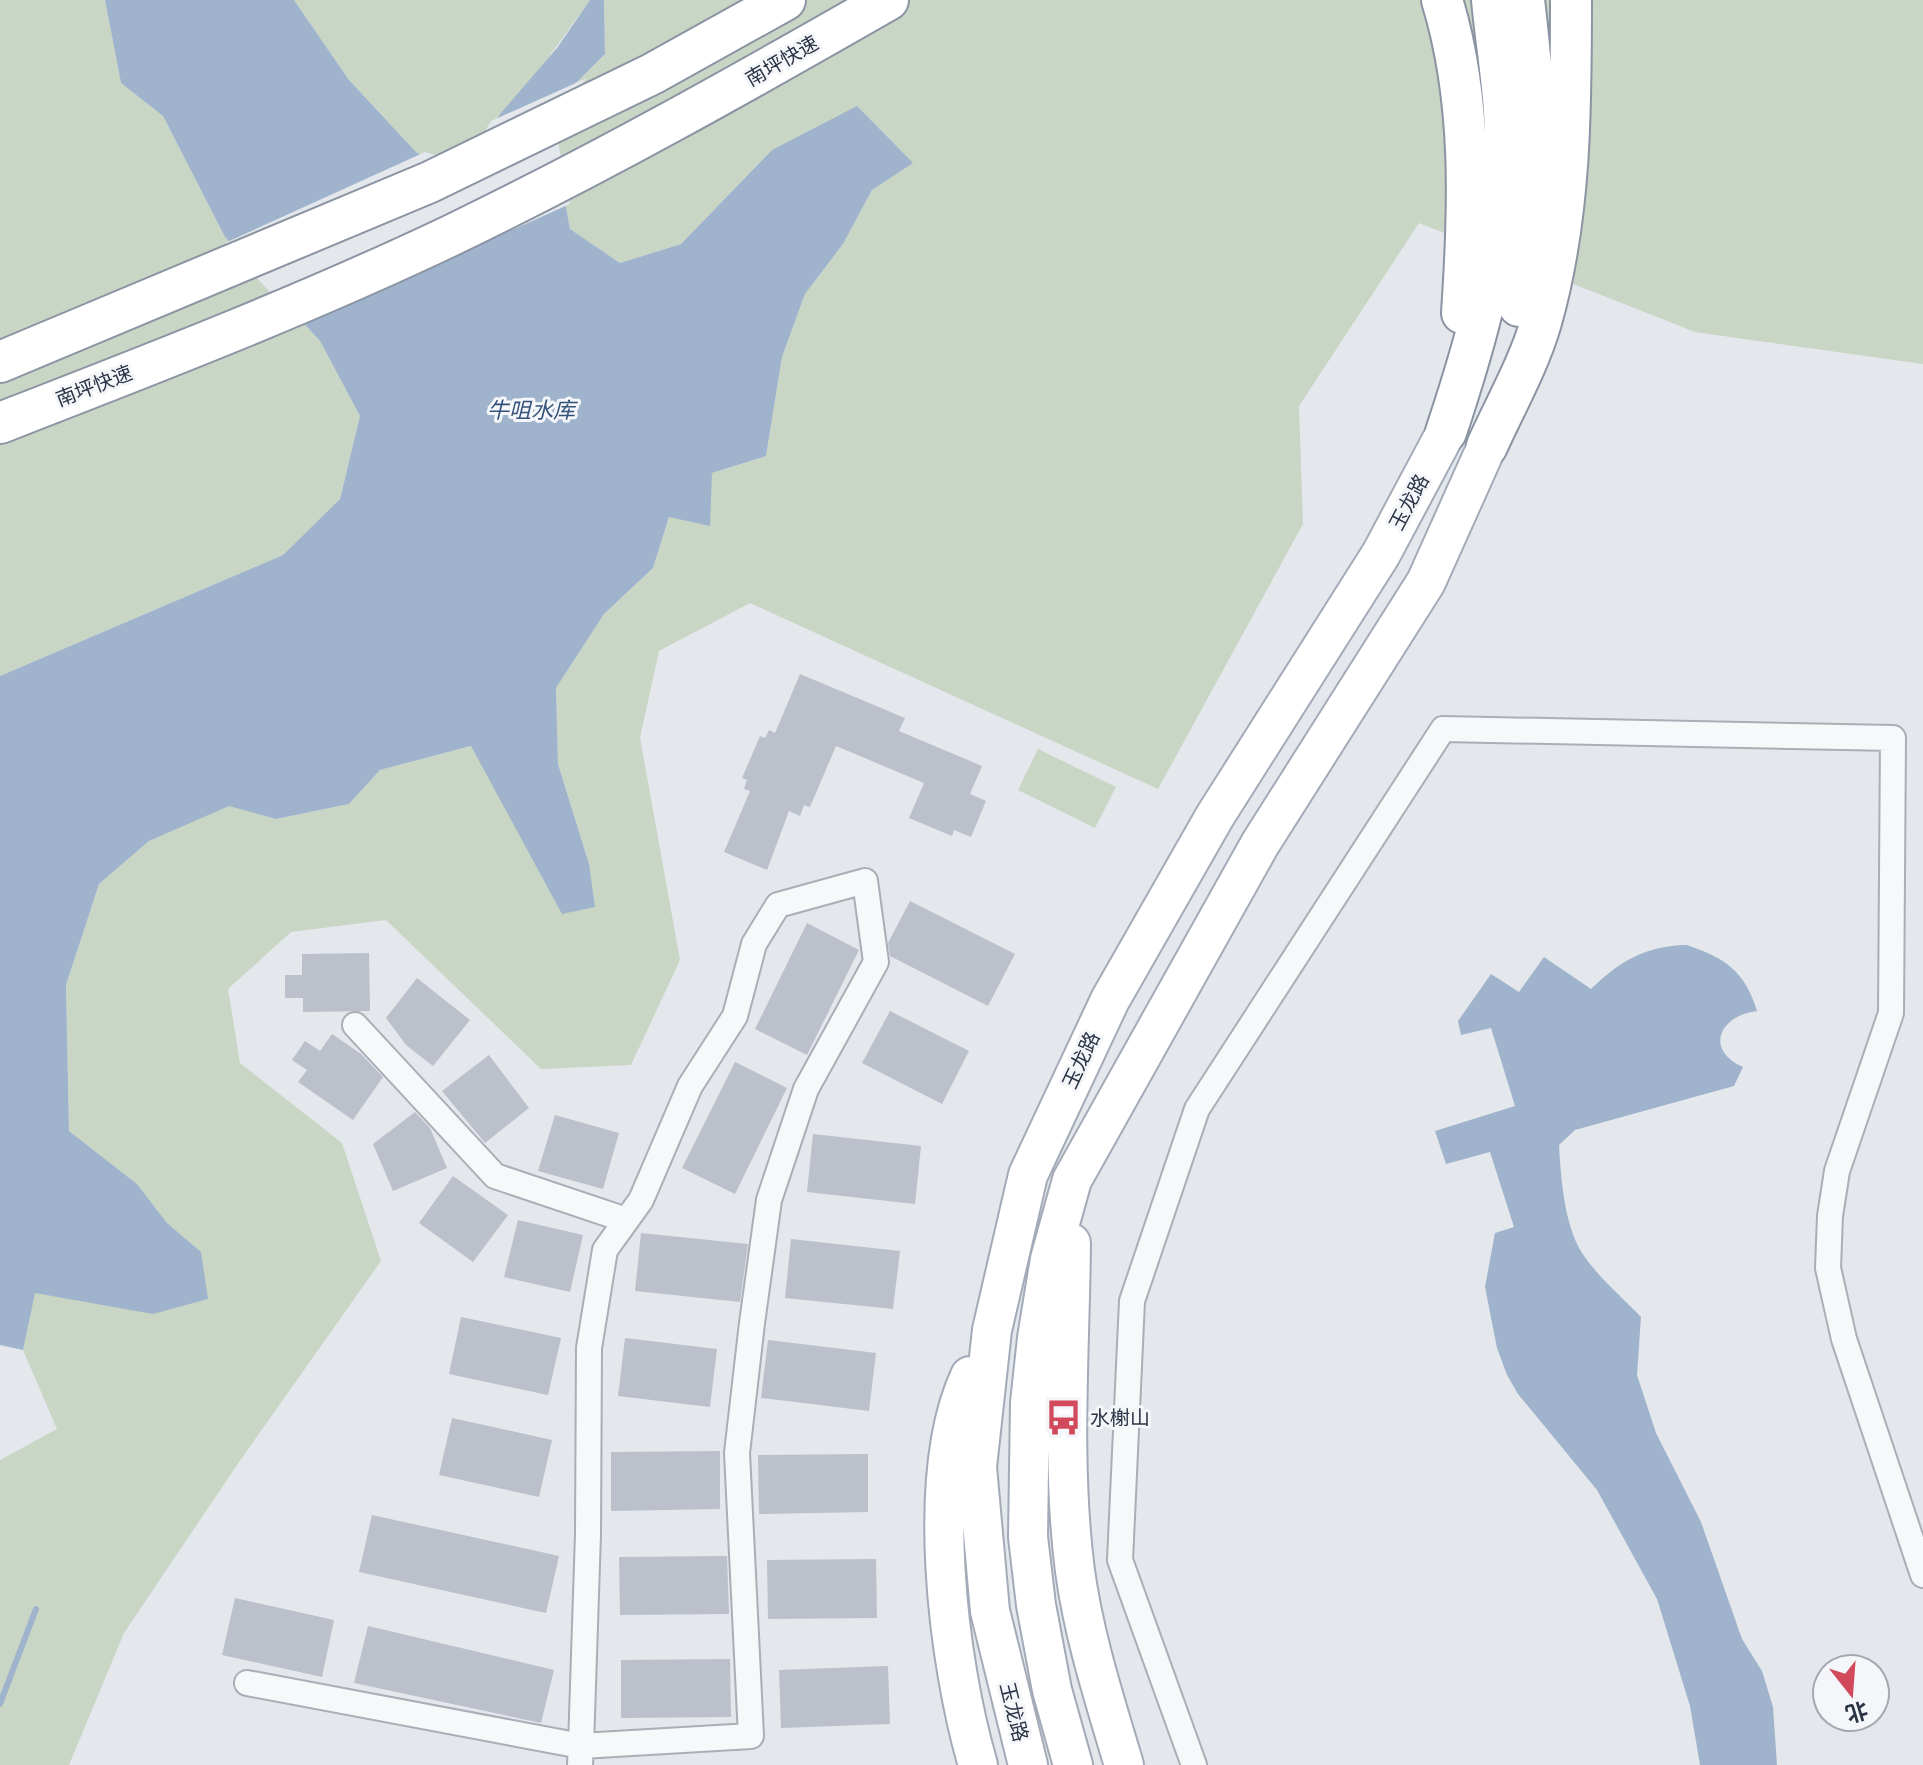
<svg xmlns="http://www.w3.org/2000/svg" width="1923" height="1765" font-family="Helvetica,'Noto Sans SC',sans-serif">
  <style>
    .green { fill: #c9d6c5 }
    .water { fill: #9fb4cc }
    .pier { fill: #e4e7ec }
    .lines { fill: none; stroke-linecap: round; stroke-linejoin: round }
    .stream { stroke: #9fb4cc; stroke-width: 6 }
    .building { fill: #bbc0ca }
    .minor-casing { stroke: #a9aeb7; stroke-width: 28 }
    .primary-casing { stroke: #a3abb8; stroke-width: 42 }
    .trunk-casing { stroke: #8b94a3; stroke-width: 44 }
    .minor { stroke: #f7f8fa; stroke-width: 24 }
    .primary { stroke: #fff; stroke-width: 38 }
    .trunk { stroke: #fff; stroke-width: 40 }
    .labels { text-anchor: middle; stroke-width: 6; stroke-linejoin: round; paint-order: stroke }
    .street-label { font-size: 20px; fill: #2b3445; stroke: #f4f6f9 }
    .poi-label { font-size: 20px; fill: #2b3445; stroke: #f4f6f9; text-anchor: start }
    .water-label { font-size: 22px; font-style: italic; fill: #34527a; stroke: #f4f6f9 }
  </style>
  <rect width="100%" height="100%" fill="#e4e7ec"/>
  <path class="green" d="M 0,0 L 105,0 L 121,83 L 163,116 L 225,237 L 320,341 L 360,416 L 340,499 L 283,555 L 0,676 Z
    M 294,0 L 590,0 L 468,169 L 417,153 L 349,80 Z
    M 604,0 L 1923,0 L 1923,364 L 1695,332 L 1419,223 L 1299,406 L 1303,524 L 1158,789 L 750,603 L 659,651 L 640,738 L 680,960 L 631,1065 L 541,1069 L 386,920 L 291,932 L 228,989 L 240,1063 L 342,1143 L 381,1261 L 239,1462 L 124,1633 L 69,1765 L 0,1765 L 0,1460 L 57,1429 L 23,1350 L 0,1345 L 23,1350 L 34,1293 L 200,1252 L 167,1223 L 137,1184 L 69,1131 L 66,985 L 99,884 L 149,841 L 229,805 L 276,819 L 349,804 L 380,770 L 472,746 L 562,913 L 589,864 L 558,764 L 556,688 L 604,614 L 653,568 L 669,517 L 712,473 L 766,456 L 782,357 L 805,294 L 843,244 L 872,190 L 912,163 L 772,150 L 681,244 L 620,263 L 570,229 L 553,137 L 575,84 L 605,54 Z
    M 1038,749 L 1116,787 L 1095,828 L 1018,790 Z"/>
  <path class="water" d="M 105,0 L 294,0 L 349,80 L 417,153 L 468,169 L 500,114 L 557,48 L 590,0 L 604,0 L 605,54 L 575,84 L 553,137 L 570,229 L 620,263 L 681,244 L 772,150 L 857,106 L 913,163 L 872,190 L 843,244 L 805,294 L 782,357 L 766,456 L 712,473 L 710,526 L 669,517 L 653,568 L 604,614 L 556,688 L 558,764 L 589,864 L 595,907 L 562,914 L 471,746 L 380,770 L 349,804 L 276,819 L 229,806 L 149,841 L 99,884 L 66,985 L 69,1131 L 137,1184 L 167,1223 L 201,1252 L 208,1299 L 153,1314 L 35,1293 L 23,1350 L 0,1345 L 0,676 L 283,555 L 340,499 L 360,416 L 320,341 L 225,237 L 163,116 L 121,83 Z
    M 1687,945 C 1725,958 1745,971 1757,1011 C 1721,1015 1703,1049 1743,1067 L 1734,1086 L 1575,1130 L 1559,1145 C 1561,1178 1564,1224 1582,1253 C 1597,1276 1622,1297 1641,1317 L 1637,1375 L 1656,1433 L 1701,1522 L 1742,1639 L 1762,1671 L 1773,1707 L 1777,1765 L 1700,1765 L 1690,1706 L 1657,1599 L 1597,1490 L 1518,1394 L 1507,1375 L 1497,1348 L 1485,1287 L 1495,1233 L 1514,1227 L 1490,1152 L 1446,1164 L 1435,1131 L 1515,1106 L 1491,1028 L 1461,1035 L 1458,1021 L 1491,974 L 1519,992 L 1544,957 L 1591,989 C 1620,961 1645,946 1687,945 Z"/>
  <path class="pier" d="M 587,78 L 579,86 L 557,137 L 570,204 L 300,325 L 225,243 L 425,152 L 466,164 L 491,121 Z"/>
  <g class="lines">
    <path class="stream" d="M 0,1704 L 36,1609"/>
  </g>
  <path class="building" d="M 800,674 L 905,718 L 899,731 L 982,766 L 970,794 L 986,801 L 971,837 L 954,830 L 952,836 L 909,818 L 924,783 L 836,746 L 810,807 L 804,805 L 800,816 L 789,811 L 767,870 L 724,852 L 750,791 L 744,789 L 747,780 L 742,778 L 760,736 L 765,738 L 769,730 L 775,733 Z
    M 910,901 L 1015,954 L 988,1006 L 890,956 L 888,943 Z
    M 807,923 L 859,950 L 807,1055 L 755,1029 Z
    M 369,953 L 370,1011 L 303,1012 L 303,998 L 285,998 L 285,975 L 302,975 L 302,954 Z
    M 417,978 L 470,1020 L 433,1066 L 406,1045 L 386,1018 Z
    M 890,1011 L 969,1051 L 942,1104 L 862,1063 Z
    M 332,1034 L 361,1054 L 383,1077 L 353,1120 L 298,1082 L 307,1070 L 292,1060 L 305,1041 L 320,1051 Z
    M 489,1055 L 529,1108 L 485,1143 L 442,1091 Z
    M 735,1062 L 787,1088 L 735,1194 L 682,1168 Z
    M 415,1112 L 430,1128 L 447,1168 L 393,1191 L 373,1144 Z
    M 555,1115 L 619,1133 L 603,1189 L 538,1171 Z
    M 813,1134 L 921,1146 L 915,1204 L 807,1192 Z
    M 453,1176 L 508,1215 L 473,1262 L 419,1223 Z
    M 518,1220 L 583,1235 L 570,1292 L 504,1277 Z
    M 641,1233 L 748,1244 L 740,1302 L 635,1291 Z
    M 791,1239 L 900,1251 L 893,1309 L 785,1298 Z
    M 461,1317 L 561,1338 L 548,1395 L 449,1374 Z
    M 625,1338 L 717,1349 L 710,1407 L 618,1396 Z
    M 768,1340 L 876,1353 L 869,1411 L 761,1398 Z
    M 452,1418 L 552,1440 L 539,1497 L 439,1475 Z
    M 720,1451 L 720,1509 L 611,1511 L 611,1452 Z
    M 868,1454 L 868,1512 L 759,1514 L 758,1455 Z
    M 372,1515 L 559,1556 L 546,1613 L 359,1572 Z
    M 727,1556 L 729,1614 L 620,1615 L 619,1557 Z
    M 876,1559 L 877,1618 L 768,1619 L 767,1560 Z
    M 235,1598 L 334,1620 L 322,1677 L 222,1655 Z
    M 368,1626 L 554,1670 L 541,1723 L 354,1683 Z
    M 730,1659 L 731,1717 L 621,1718 L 621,1660 Z
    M 888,1666 L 890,1724 L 781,1728 L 779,1670 Z"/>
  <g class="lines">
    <defs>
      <path id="minor" d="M 355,1025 L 495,1176 L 626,1220
        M 247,1683 L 581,1746 L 751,1736 L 737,1453 L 752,1323 L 769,1200 L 806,1089 L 876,962 L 865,881 L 778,905 L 754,944 L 735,1016 L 690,1086 L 641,1200 L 605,1250 L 589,1348 L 588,1534 L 581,1746 L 580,1765
        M 1194,1765 L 1120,1560 L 1132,1301 L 1197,1109 L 1443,729 L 1893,738 L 1891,1013 L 1837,1171 L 1830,1216 L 1828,1268 L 1844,1339 L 1923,1575"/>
      <path id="primary" d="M 1071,1243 C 1070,1351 1061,1463 1075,1571 C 1084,1637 1105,1701 1124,1765
        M 970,1376 C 924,1474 948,1663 978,1765
        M 1028,1765 L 990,1611 L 977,1467 L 992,1330 L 1028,1175 L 1110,1000 L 1215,816 L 1381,554 L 1446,432
        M 1073,1765 L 1052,1690 L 1036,1605 L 1028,1537 L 1030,1403 L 1037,1338 L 1050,1259 L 1072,1180 L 1260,844 L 1426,582 L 1487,446"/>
      <path id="trunk" d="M 1442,0 C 1473,101 1469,209 1462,313
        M 1519,306 C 1542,198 1537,108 1524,0
        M 0,362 L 430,182 L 652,74 L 785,0
        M 0,423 C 152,364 305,305 452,235 C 601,163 745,82 888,0
        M 1446,432 C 1476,342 1501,254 1505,158 C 1507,106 1497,52 1492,0
        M 1487,446 C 1505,406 1529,364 1541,322 C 1571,217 1571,109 1571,0"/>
    </defs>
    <use href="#minor" class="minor-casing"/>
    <use href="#primary" class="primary-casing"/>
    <use href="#trunk" class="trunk-casing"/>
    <use href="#minor" class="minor"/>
    <use href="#primary" class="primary"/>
    <use href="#trunk" class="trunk"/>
  </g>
  <defs>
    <symbol id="bus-bare" viewBox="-9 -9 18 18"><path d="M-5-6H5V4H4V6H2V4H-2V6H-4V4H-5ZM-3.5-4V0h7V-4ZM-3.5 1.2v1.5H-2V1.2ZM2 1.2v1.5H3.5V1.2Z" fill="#d1495b" stroke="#f4f6f9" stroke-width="2.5" paint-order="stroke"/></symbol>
  </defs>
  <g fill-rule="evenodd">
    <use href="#bus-bare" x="1038" y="1392" width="51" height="51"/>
  </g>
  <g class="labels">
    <g class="street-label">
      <text transform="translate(782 61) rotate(-30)" y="7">南坪快速</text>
      <text transform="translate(94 386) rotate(-21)" y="7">南坪快速</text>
      <text transform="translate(1409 502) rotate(-62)" y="7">玉龙路</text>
      <text transform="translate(1081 1060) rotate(-65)" y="7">玉龙路</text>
      <text transform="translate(1014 1712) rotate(76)" y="7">玉龙路</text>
    </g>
    <g class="poi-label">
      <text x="1090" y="1425">水榭山</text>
    </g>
    <g class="water-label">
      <text x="531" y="418">牛咀水库</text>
    </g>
  </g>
  <g transform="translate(1851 1693) rotate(163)"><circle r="38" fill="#f4f6f9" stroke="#a4a8b1" stroke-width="2"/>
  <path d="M0-6L14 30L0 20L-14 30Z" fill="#d1495b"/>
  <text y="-12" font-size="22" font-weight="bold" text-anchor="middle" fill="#2b3445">北</text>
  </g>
</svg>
